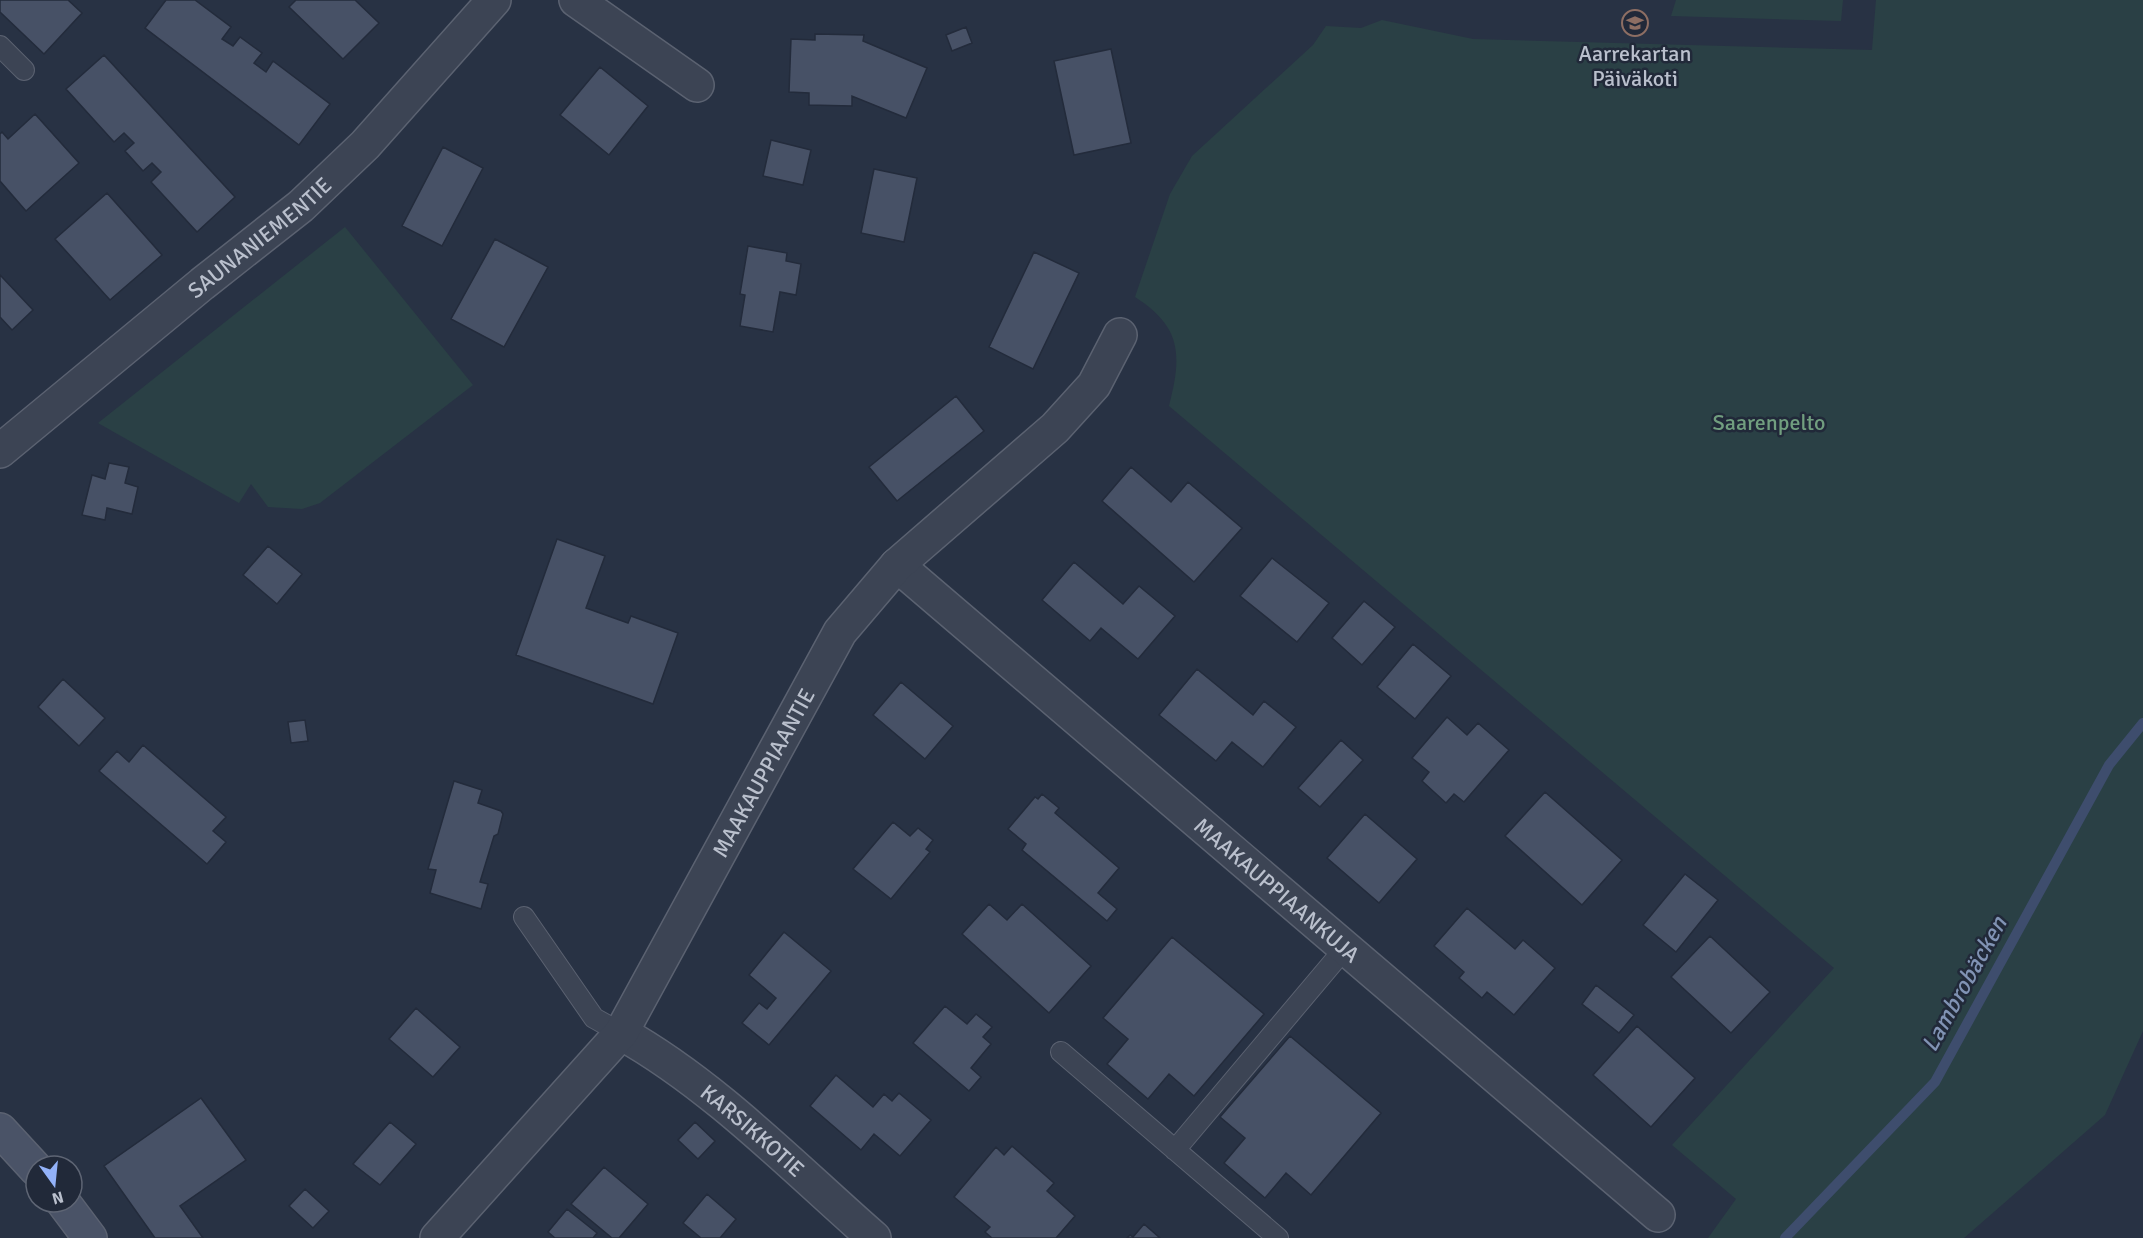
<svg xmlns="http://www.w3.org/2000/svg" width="2143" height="1238" font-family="Signika,sans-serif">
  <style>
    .green { fill: #2a4045 }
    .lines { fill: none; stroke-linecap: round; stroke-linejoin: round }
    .stream { stroke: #3e4d6d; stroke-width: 10 }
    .building { fill: #475166; stroke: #232b3b; stroke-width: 1.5 }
    .lane-casing { stroke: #5b6271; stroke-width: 22 }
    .street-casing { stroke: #5b6271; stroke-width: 36 }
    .secondary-casing { stroke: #5b6271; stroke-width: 36 }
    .lane { stroke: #3c4454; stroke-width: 20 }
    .street { stroke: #3c4454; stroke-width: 33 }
    .secondary { stroke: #4a5367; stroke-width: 33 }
    .labels { text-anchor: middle; stroke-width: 5; stroke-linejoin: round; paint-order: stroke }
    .poi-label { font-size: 22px; fill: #bac0cd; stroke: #212939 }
    .street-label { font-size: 22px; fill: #bac0cd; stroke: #212939 }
    .park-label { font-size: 22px; fill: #719e7f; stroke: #212939 }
    .water-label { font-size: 24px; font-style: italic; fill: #8193b4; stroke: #212939 }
  </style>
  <rect width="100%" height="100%" fill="#283244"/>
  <path class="green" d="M 1676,0 L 1843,0 L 1841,21 L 1671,16 Z
    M 1876,0 L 2143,0 L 2143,1031 L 2105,1115 L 1964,1238 L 1708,1238 L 1736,1199 L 1672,1145 L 1834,968 L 1169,406 C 1182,355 1182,327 1135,297 L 1170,194 L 1192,156 L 1313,45 L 1326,26 L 1361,28 L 1382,20 L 1473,39 L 1872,50 Z
    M 345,227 L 473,385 L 320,503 L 302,509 L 268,507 L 251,484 L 239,503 L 98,423 Z"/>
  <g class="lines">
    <path class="stream" d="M 1785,1238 L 1935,1082 L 2109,765 L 2143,723"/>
  </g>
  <path class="building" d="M 0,0 L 68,0 L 82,13 L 44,54 L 0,12 Z
    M 166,0 L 195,0 L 231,27 L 222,39 L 233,46 L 240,37 L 262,53 L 254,63 L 266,72 L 273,61 L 330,104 L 299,145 L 145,28 Z
    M 296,0 L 355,0 L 379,23 L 343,59 L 289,7 Z
    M 966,27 L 972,43 L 952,51 L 946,35 Z
    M 815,34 L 864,35 L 863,41 L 927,68 L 906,118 L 852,96 L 852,106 L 809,105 L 809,93 L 789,92 L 791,39 L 815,40 Z
    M 1111,49 L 1131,143 L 1074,155 L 1054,61 Z
    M 104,55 L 235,197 L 197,232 L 151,182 L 161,172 L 152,163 L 143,171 L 125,151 L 134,143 L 124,133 L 114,142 L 66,89 Z
    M 600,67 L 648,106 L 609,155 L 560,115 Z
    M 35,114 L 79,163 L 26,211 L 0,181 L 0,134 L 2,132 L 8,139 Z
    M 771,140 L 811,150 L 803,185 L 763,176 Z
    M 443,147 L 483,168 L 442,246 L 402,226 Z
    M 874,169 L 917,178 L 904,242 L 861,233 Z
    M 107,193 L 162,255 L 110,300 L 55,239 Z
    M 495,239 L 548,267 L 504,347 L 451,319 Z
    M 748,246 L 787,253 L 786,261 L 801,264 L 796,295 L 780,292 L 773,332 L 740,326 L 745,295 L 740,294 Z
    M 1034,252 L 1079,273 L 1033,369 L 989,347 Z
    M 0,275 L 33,310 L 12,330 L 0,317 Z
    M 956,396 L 984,431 L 897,501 L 869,467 Z
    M 109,463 L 129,467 L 125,483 L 138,487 L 132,514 L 107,508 L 105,520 L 82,515 L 92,475 L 105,479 Z
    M 1131,467 L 1171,502 L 1188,482 L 1242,528 L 1194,582 L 1102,501 Z
    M 557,539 L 605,556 L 586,608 L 628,623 L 631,616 L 678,633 L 653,704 L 516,655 Z
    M 268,546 L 302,574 L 277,604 L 243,575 Z
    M 1272,558 L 1329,603 L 1297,642 L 1240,596 Z
    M 1074,562 L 1123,604 L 1139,586 L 1175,616 L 1138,659 L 1101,628 L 1090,641 L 1042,600 Z
    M 1364,601 L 1395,627 L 1362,665 L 1332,638 Z
    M 1413,644 L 1451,676 L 1415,719 L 1377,687 Z
    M 1197,669 L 1253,715 L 1264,701 L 1296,727 L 1263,767 L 1232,742 L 1216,761 L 1159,715 Z
    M 63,679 L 105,718 L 79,746 L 38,707 Z
    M 901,682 L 953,726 L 925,759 L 873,715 Z
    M 1447,717 L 1467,735 L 1478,723 L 1509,750 L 1464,802 L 1454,794 L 1446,803 L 1422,781 L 1429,772 L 1412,758 Z
    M 305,720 L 308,741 L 291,743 L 288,722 Z
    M 1341,740 L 1363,760 L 1320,807 L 1298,788 Z
    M 143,745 L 226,817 L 213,831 L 226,842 L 207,864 L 99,771 L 117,751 L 129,762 Z
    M 454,781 L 482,790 L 478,803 L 501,811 L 503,814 L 498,834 L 494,836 L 480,882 L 488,884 L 481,909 L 430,893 L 436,870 L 428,869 Z
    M 1545,792 L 1622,860 L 1582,905 L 1505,836 Z
    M 1042,794 L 1059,808 L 1055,813 L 1119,868 L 1098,893 L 1117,909 L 1107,921 L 1022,850 L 1026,844 L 1008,829 L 1035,797 L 1038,799 Z
    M 1365,814 L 1417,859 L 1379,903 L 1327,858 Z
    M 893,822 L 910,836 L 918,828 L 933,840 L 926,849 L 930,852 L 891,899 L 853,869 Z
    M 1685,874 L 1718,900 L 1676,952 L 1643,925 Z
    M 989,904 L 1007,920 L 1022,904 L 1091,966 L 1049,1013 L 962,934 Z
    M 1467,908 L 1515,949 L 1523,940 L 1555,968 L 1514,1015 L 1487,992 L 1482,998 L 1459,978 L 1464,972 L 1434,946 Z
    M 784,932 L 831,971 L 769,1045 L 742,1023 L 759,1003 L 767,1009 L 776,998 L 749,975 Z
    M 1710,936 L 1770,992 L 1731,1033 L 1671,977 Z
    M 1172,937 L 1264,1014 L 1194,1096 L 1169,1074 L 1148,1099 L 1107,1064 L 1128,1039 L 1103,1018 Z
    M 1596,985 L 1634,1015 L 1619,1033 L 1582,1004 Z
    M 945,1006 L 967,1024 L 976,1014 L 992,1027 L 983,1037 L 991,1044 L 971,1068 L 981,1077 L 969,1091 L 913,1043 Z
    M 416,1008 L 460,1047 L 433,1077 L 389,1039 Z
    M 1637,1026 L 1695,1078 L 1651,1127 L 1593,1075 Z
    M 1290,1036 L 1381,1113 L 1311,1195 L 1286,1173 L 1265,1198 L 1224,1163 L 1245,1138 L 1220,1117 Z
    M 836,1075 L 873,1107 L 884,1094 L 892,1101 L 899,1093 L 931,1120 L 900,1156 L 874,1134 L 861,1150 L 810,1106 Z
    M 201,1098 L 246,1160 L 180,1206 L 203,1238 L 155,1238 L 104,1166 Z
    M 390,1122 L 416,1144 L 380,1185 L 353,1164 Z
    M 695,1122 L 715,1141 L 698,1159 L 678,1140 Z
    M 1012,1146 L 1054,1183 L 1047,1191 L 1075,1216 L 1056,1238 L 992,1238 L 985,1232 L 990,1227 L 954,1197 L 996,1147 L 1004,1155 Z
    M 604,1167 L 648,1204 L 619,1238 L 612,1238 L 571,1204 Z
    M 305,1189 L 329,1211 L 313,1228 L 289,1206 Z
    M 707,1194 L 736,1219 L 720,1238 L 701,1238 L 683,1223 Z
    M 567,1209 L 597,1233 L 593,1238 L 555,1238 L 548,1232 Z
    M 1144,1224 L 1160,1238 L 1127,1238 L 1130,1235 L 1133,1237 Z"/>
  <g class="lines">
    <defs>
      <path id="lane" d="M 0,46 L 24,70
        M 524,917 L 594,1018 L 621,1033
        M 1061,1052 L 1278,1238
        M 1175,1150 L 1346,947"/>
      <g id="street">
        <path d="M 576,0 L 697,85"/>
        <path id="s1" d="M 0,451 L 202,284 L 301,206 L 365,145 L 494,0"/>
        <path id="s2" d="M 897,565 L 1658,1215"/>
        <path id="s3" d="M 621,1033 C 714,1085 794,1168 874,1238"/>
        <path id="s4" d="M 437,1238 L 621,1033 L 840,632 L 897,565 L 1055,428 L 1094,385 L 1120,335"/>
      </g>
      <path id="secondary" d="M 0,1130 L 36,1169
        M 63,1202 L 90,1238"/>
    </defs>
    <use href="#lane" class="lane-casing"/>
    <use href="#street" class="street-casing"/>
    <use href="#secondary" class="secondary-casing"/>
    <use href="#lane" class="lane"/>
    <use href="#street" class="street"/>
    <use href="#secondary" class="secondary"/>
  </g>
  <defs>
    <symbol id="school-ring" viewBox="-11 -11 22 22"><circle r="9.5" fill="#212939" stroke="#8d6e63" stroke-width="1.5"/><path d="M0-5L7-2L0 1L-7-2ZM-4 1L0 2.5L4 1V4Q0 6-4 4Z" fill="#8d6e63"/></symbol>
  </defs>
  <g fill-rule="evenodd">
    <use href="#school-ring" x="1620" y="8" width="30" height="30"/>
  </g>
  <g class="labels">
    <g class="poi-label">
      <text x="1635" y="61">Aarrekartan<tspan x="1635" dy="25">Päiväkoti</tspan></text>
    </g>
    <g class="street-label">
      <text dy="8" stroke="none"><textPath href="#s1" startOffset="336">SAUNANIEMENTIE</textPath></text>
      <text dy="8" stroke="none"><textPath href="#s4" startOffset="572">MAAKAUPPIAANTIE</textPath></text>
      <text dy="8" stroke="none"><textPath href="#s2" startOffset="500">MAAKAUPPIAANKUJA</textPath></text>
      <text dy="8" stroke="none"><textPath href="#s3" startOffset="164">KARSIKKOTIE</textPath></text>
    </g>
    <g class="park-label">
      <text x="1769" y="430">Saarenpelto</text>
    </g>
    <g class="water-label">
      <text transform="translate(1964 984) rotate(-61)" y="8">Lambrobäcken</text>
    </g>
  </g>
  <g transform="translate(54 1184) rotate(165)"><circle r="28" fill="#212939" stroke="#5e6574" stroke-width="1.5"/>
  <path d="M0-4.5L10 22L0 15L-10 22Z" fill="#93b2f9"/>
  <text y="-9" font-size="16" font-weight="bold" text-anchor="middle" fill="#bac0cd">N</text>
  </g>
</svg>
